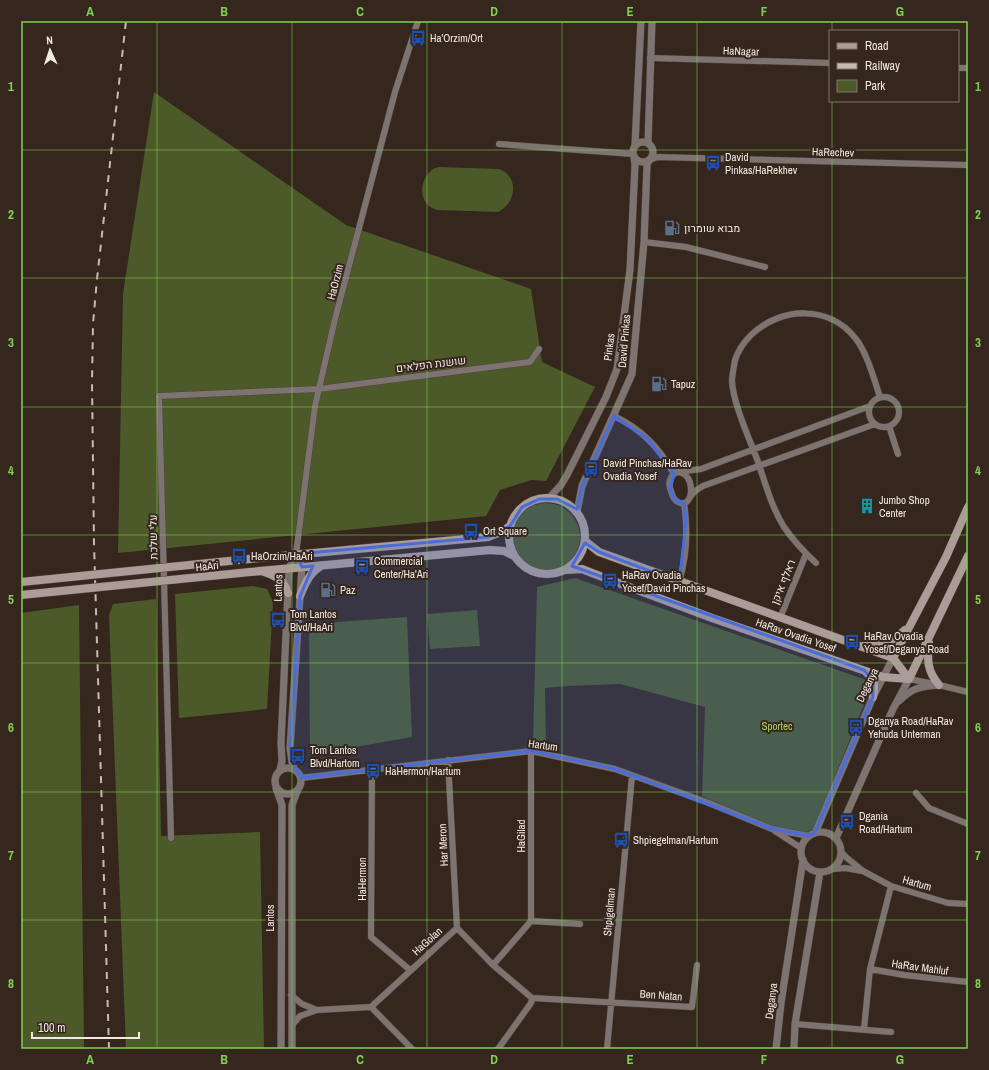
<svg xmlns="http://www.w3.org/2000/svg" width="989" height="1070" font-family="'Archivo Narrow',Heebo,sans-serif">
  <style>
    .green { fill: #4c5a2a }
    .lines { fill: none; stroke-linecap: round; stroke-linejoin: round }
    .minor-casing { stroke: #50423a; stroke-width: 7 }
    .tertiary-casing { stroke: #50423a; stroke-width: 8 }
    .secondary-casing { stroke: #50423a; stroke-width: 9 }
    .minor { stroke: #7d7371; stroke-width: 6 }
    .tertiary { stroke: #7d7371; stroke-width: 7 }
    .secondary { stroke: #ab9c99; stroke-width: 8 }
    .rail { stroke: #c6bbb4; stroke-width: 2; stroke-dasharray: 7 7; stroke-linecap: butt }
    .secondary-bridge-casing { stroke: #50423a; stroke-width: 9; stroke-linecap: butt }
    .secondary-bridge { stroke: #ab9c99; stroke-width: 8 }
    .marked { fill: #486dda; fill-opacity: 0.2; stroke: #486dda; stroke-width: 3; stroke-linejoin: round }
    .grid { fill: none; stroke: #81d050; stroke-width: 1; stroke-opacity: 0.55 }
    .labels { text-anchor: middle; stroke-width: 4; stroke-linejoin: round; paint-order: stroke }
    .poi-label { font-size: 11px; fill: #f3e9e3; stroke: #35271e; text-anchor: start }
    .street-label { font-size: 11px; fill: #f3e9e3; stroke: #35271e }
    .park-label { font-size: 11px; fill: #b1d260; stroke: #35271e }
    .neatline { fill: none; stroke: #81d050; stroke-width: 1.5 }
    .grid-label { font-size: 13px; text-anchor: middle; font-weight: bold; fill: #81d050 }
  </style>
  <rect width="100%" height="100%" fill="#35271e"/>
  <path class="green" d="M 154,92 L 346,225 L 531,289 L 542,362 L 595,387 L 546,481 L 531,480 L 500,490 L 486,516 L 118,553 L 123,294 Z
    M 439,167 L 499,169 C 519,176 517,203 498,212 L 438,210 C 435,209 431,208 429,206 C 416,195 423,170 439,167 Z
    M512 537a34 34 0 1 1 68 0a34 34 0 1 1-68 0Z
    M 575,578 L 866,680 L 869,692 L 814,828 L 798,837 L 702,796 L 705,707 L 620,684 L 568,686 L 545,688 L 546,743 L 533,743 L 537,587 Z
    M 253,586 L 267,589 L 273,602 L 267,709 L 179,718 L 175,594 Z
    M 156,599 L 161,836 L 260,832 L 264,1049 L 126,1049 L 109,615 L 113,604 Z
    M 79,605 L 84,1049 L 21,1049 L 21,613 Z
    M 477,610 L 480,646 L 430,649 L 427,614 Z
    M 407,617 L 412,737 L 310,755 L 309,624 Z"/>
  <g class="lines">
    <defs>
      <path id="minor" d="M 650,58 L 830,63
        M 958,68 L 968,68
        M 499,144 L 633,154
        M 650,160 L 657,157 L 968,165
        M 644,242 L 686,247 L 765,267
        M869 412a15 15 0 1 1 30 0a15 15 0 1 1-30 0Z
        M 614,416 C 641,429 659,447 674,474
        M 889,426 L 898,454
        M 677,472 C 697,472 694,511 678,502 C 674,500 672,495 671,491 C 668,484 669,476 677,472 Z
        M 678,472 L 701,469 L 870,406
        M 690,497 L 695,491 L 703,486 L 875,424
        M 296,554 L 315,406 L 335,319 L 395,92 L 418,21
        M 816,563 C 804,552 793,540 784,527 C 771,506 765,482 757,459 C 749,438 733,403 732,381 C 732,375 734,367 735,360 C 738,351 745,341 751,335 C 780,307 829,304 856,339 C 867,353 874,379 880,397
        M 679,582 C 687,556 688,529 684,503
        M 780,618 L 806,554
        M 909,679 L 939,685 L 968,692
        M 448,760 L 457,928
        M 372,771 L 371,937 L 410,970
        M 301,778 L 531,751 L 615,769 L 709,803 L 772,829 L 809,836
        M 916,793 L 929,808 L 968,824
        M 775,831 L 801,848
        M 171,838 L 159,396 L 319,389 L 530,362 L 539,349
        M 841,852 L 847,858 L 863,871 L 891,886 L 948,903 L 968,904
        M 832,869 L 845,868 L 862,871
        M 531,921 L 580,924
        M 493,965 L 531,921 L 531,751
        M 870,969 L 904,975 L 968,982
        M 291,995 L 302,1004 L 317,1010
        M 532,998 L 692,1007 L 697,965
        M 371,1007 L 412,1049
        M 795,1024 L 891,1032
        M 292,1025 L 300,1016 L 317,1010 L 371,1007 L 457,928 L 493,965 L 532,998 L 531,1003 L 498,1049
        M 864,1029 L 870,969 L 891,886
        M 607,1049 L 632,776"/>
      <path id="tertiary" d="M633 152a10 10 0 1 1 20 0a10 10 0 1 1-20 0Z
        M 648,143 L 652,21
        M 635,145 L 641,21
        M 549,498 L 561,485 L 567,475 L 606,397 L 617,369 L 630,270 L 635,165 L 634,157
        M 577,512 L 582,486 L 632,374 L 644,242 L 647,165 L 649,160
        M 899,701 C 912,688 921,686 939,685
        M275 781a13 13 0 1 1 26 0a13 13 0 1 1-26 0Z
        M 294,769 L 292,762 L 290,748 L 302,567 L 296,554
        M 280,770 L 282,761 L 281,743 L 289,568 L 296,554
        M 276,788 L 282,805 L 281,1049
        M801 852a20 20 0 1 1 40 0a20 20 0 1 1-40 0Z
        M 815,833 L 873,697 L 893,658
        M 836,838 L 893,709 L 909,679
        M 292,1049 L 292,805 L 298,789
        M 776,1049 L 781,1003 L 803,860
        M 794,1049 L 795,1024 L 820,872"/>
      <path id="secondary" d="M509 536a38 38 0 1 1 76 0a38 38 0 1 1-76 0Z
        M 585,541 L 599,552 L 893,658 L 909,679
        M 249,559 L 488,537 L 503,531 L 510,526
        M 565,570 L 582,569 L 592,573 L 712,618 L 883,677 L 909,679
        M 250,572 L 490,550 L 504,551 L 514,556
        M 264,572 C 277,576 284,581 288,593
        M 300,596 C 305,584 309,573 321,566
        M 929,643 C 927,659 927,671 939,685
        M 864,646 C 881,646 892,642 905,630
        M 893,658 L 946,557 L 968,507
        M 866,672 C 875,679 875,686 873,697
        M 909,679 L 968,556"/>
    </defs>
    <use href="#minor" class="minor-casing"/>
    <use href="#tertiary" class="tertiary-casing"/>
    <use href="#secondary" class="secondary-casing"/>
    <use href="#minor" class="minor"/>
    <use href="#tertiary" class="tertiary"/>
    <use href="#secondary" class="secondary"/>
    <path class="rail" d="M 109,1049 L 94,543 L 92,382 L 93,324 L 97,279 L 126,21"/>
    <defs>
      <path id="secondary-bridge" d="M 21,582 L 249,559
        M 21,595 L 250,572"/>
    </defs>
    <use href="#secondary-bridge" class="secondary-bridge-casing"/>
    <use href="#secondary-bridge" class="secondary-bridge"/>
  </g>
  <path class="marked" d="M 614,416 L 648,439 L 674,474 L 670,490 L 676,500 L 684,503 L 686,521 L 680,577 L 679,582 L 599,552 L 585,543 L 572,566 L 864,670 L 873,680 L 873,697 L 815,833 L 809,836 L 772,829 L 615,769 L 531,751 L 301,778 L 292,762 L 290,748 L 300,596 L 313,566 L 302,567 L 296,554 L 488,537 L 510,526 L 522,507 L 539,499 L 557,499 L 577,509 L 582,486 Z"/>
  <path class="grid" d="M 157,21 L 157,1049M 292,21 L 292,1049M 427,21 L 427,1049M 562,21 L 562,1049M 697,21 L 697,1049M 832,21 L 832,31M 832,101 L 832,1049M 21,150 L 968,150M 21,278 L 968,278M 21,407 L 968,407M 21,535 L 968,535M 21,663 L 968,663M 21,792 L 968,792M 21,920 L 968,920"/>
  <defs>
    <symbol id="bus-bare" viewBox="-9 -9 18 18"><path d="M-5-6H5V4H4V6H2V4H-2V6H-4V4H-5ZM-3.5-4V0h7V-4ZM-3.5 1.2v1.5H-2V1.2ZM2 1.2v1.5H3.5V1.2Z" fill="#1a4fb4" stroke="#35271e" stroke-width="2.5" paint-order="stroke"/></symbol>
    <symbol id="fuel-bare" viewBox="-9 -9 18 18"><path d="M-5.5-6h7V0h2V4h1.3V-2.5L3-4.5l.8-.8L6-3V5H2.5V1h-1V6h-7ZM-4.2-4.7v3.2H.2V-4.7Z" fill="#5c6f8a" stroke="#35271e" stroke-width="2.5" paint-order="stroke"/></symbol>
    <symbol id="building-bare" viewBox="-9 -9 18 18"><path d="M-4-6H4V6H1V3H-1V6H-4ZM-2.5-4.3h1.7v1.8h-1.7ZM.8-4.3h1.7v1.8H.8ZM-2.5-1h1.7V.8h-1.7ZM.8-1h1.7V.8H.8Z" fill="#0f9aa8" stroke="#35271e" stroke-width="2.5" paint-order="stroke"/></symbol>
  </defs>
  <g fill-rule="evenodd">
    <use href="#bus-bare" x="407" y="27" width="22" height="22"/>
    <use href="#bus-bare" x="702" y="152" width="22" height="22"/>
    <use href="#fuel-bare" x="661" y="217" width="22" height="22"/>
    <use href="#fuel-bare" x="648" y="373" width="22" height="22"/>
    <use href="#bus-bare" x="580" y="458" width="22" height="22"/>
    <use href="#building-bare" x="856" y="495" width="22" height="22"/>
    <use href="#bus-bare" x="460" y="520" width="22" height="22"/>
    <use href="#bus-bare" x="228" y="545" width="22" height="22"/>
    <use href="#bus-bare" x="351" y="556" width="22" height="22"/>
    <use href="#bus-bare" x="599" y="570" width="22" height="22"/>
    <use href="#fuel-bare" x="317" y="579" width="22" height="22"/>
    <use href="#bus-bare" x="267" y="609" width="22" height="22"/>
    <use href="#bus-bare" x="841" y="631" width="22" height="22"/>
    <use href="#bus-bare" x="845" y="716" width="22" height="22"/>
    <use href="#bus-bare" x="287" y="745" width="22" height="22"/>
    <use href="#bus-bare" x="362" y="760" width="22" height="22"/>
    <use href="#bus-bare" x="836" y="811" width="22" height="22"/>
    <use href="#bus-bare" x="610" y="829" width="22" height="22"/>
  </g>
  <g class="labels">
    <g class="poi-label">
      <text x="430" y="42">Ha'Orzim/Ort</text>
      <text x="725" y="161">David<tspan x="725" dy="13">Pinkas/HaRekhev</tspan></text>
      <text x="684" y="232">מבוא שומרון</text>
      <text x="671" y="388">Tapuz</text>
      <text x="603" y="467">David Pinchas/HaRav<tspan x="603" dy="13">Ovadia Yosef</tspan></text>
      <text x="879" y="504">Jumbo Shop<tspan x="879" dy="13">Center</tspan></text>
      <text x="483" y="535">Ort Square</text>
      <text x="251" y="560">HaOrzim/HaAri</text>
      <text x="374" y="565">Commercial<tspan x="374" dy="13">Center/Ha'Ari</tspan></text>
      <text x="622" y="579">HaRav Ovadia<tspan x="622" dy="13">Yosef/David Pinchas</tspan></text>
      <text x="340" y="594">Paz</text>
      <text x="290" y="618">Tom Lantos<tspan x="290" dy="13">Blvd/HaAri</tspan></text>
      <text x="864" y="640">HaRav Ovadia<tspan x="864" dy="13">Yosef/Deganya Road</tspan></text>
      <text x="868" y="725">Dganya Road/HaRav<tspan x="868" dy="13">Yehuda Unterman</tspan></text>
      <text x="310" y="754">Tom Lantos<tspan x="310" dy="13">Blvd/Hartom</tspan></text>
      <text x="385" y="775">HaHermon/Hartum</text>
      <text x="859" y="820">Dgania<tspan x="859" dy="13">Road/Hartum</tspan></text>
      <text x="633" y="844">Shpiegelman/Hartum</text>
    </g>
    <g class="street-label">
      <text transform="translate(741 51) rotate(2)" y="4">HaNagar</text>
      <text transform="translate(833 152) rotate(2)" y="4">HaRechev</text>
      <text transform="translate(335 282) rotate(-75)" y="4">HaOrzim</text>
      <text transform="translate(624 341) rotate(-85)" y="4">David Pinkas</text>
      <text transform="translate(609 347) rotate(-83)" y="4">Pinkas</text>
      <text transform="translate(431 364) rotate(-7)" y="4">שושנת הפלאים</text>
      <text transform="translate(153 537) rotate(-91)" y="4">עלי שלכת</text>
      <text transform="translate(207 566) rotate(-6)" y="4">HaAri</text>
      <text transform="translate(783 582) rotate(-68)" y="4">ראלף איקן</text>
      <text transform="translate(278 588) rotate(-88)" y="4">Lantos</text>
      <text transform="translate(796 635) rotate(19)" y="4">HaRav Ovadia Yosef</text>
      <text transform="translate(867 685) rotate(-64)" y="4">Deganya</text>
      <text transform="translate(543 745) rotate(8)" y="4">Hartum</text>
      <text transform="translate(521 836) rotate(-90)" y="4">HaGilad</text>
      <text transform="translate(443 845) rotate(-93)" y="4">Har Meron</text>
      <text transform="translate(362 879) rotate(-90)" y="4">HaHermon</text>
      <text transform="translate(917 883) rotate(16)" y="4">Hartum</text>
      <text transform="translate(609 912) rotate(-85)" y="4">Shpigelman</text>
      <text transform="translate(270 918) rotate(-90)" y="4">Lantos</text>
      <text transform="translate(427 941) rotate(-42)" y="4">HaGolan</text>
      <text transform="translate(920 967) rotate(8)" y="4">HaRav Mahluf</text>
      <text transform="translate(661 995) rotate(4)" y="4">Ben Natan</text>
      <text transform="translate(771 1001) rotate(-83)" y="4">Deganya</text>
    </g>
    <g class="park-label">
      <text x="777" y="730">Sportec</text>
    </g>
  </g>
  <rect width="989" height="1070" fill="none" stroke="#35271e" stroke-width="44"/>
  <rect x="829" y="30" width="130" height="72" fill="#35271e" stroke="#81756d"/>
  <rect x="837" y="43" width="20" height="6" fill="#ab9c99" stroke="#81756d"/>
  <text x="865" y="50" font-size="12" fill="#f3e9e3">Road</text>
  <rect x="837" y="63" width="20" height="6" fill="#c6bbb4" stroke="#81756d"/>
  <text x="865" y="70" font-size="12" fill="#f3e9e3">Railway</text>
  <rect x="837" y="80" width="20" height="12" fill="#4c5a2a" stroke="#81756d"/>
  <text x="865" y="90" font-size="12" fill="#f3e9e3">Park</text>
  <g transform="translate(50 50) rotate(357)" stroke="#35271e" stroke-width="3" paint-order="stroke">
  <path d="M0-3L7 15L0 10L-7 15Z" fill="#f3e9e3"/>
  <text y="-6" font-size="11" font-weight="bold" text-anchor="middle" fill="#f3e9e3">N</text>
  </g>
  <path d="M32 1032v6h107v-6" fill="none" stroke="#f3e9e3" stroke-width="2"/>
  <text x="38" y="1032" font-size="12" fill="#f3e9e3" stroke="#35271e" stroke-width="3" paint-order="stroke">100 m</text>
  <rect x="22" y="22" width="945" height="1026" class="neatline"/>
  <g class="grid-label">
    <text x="90" y="16">A</text>
    <text x="224" y="16">B</text>
    <text x="360" y="16">C</text>
    <text x="494" y="16">D</text>
    <text x="630" y="16">E</text>
    <text x="764" y="16">F</text>
    <text x="900" y="16">G</text>
    <text x="11" y="91">1</text>
    <text x="978" y="91">1</text>
    <text x="11" y="219">2</text>
    <text x="978" y="219">2</text>
    <text x="11" y="347">3</text>
    <text x="978" y="347">3</text>
    <text x="11" y="475">4</text>
    <text x="978" y="475">4</text>
    <text x="11" y="604">5</text>
    <text x="978" y="604">5</text>
    <text x="11" y="732">6</text>
    <text x="978" y="732">6</text>
    <text x="11" y="860">7</text>
    <text x="978" y="860">7</text>
    <text x="11" y="988">8</text>
    <text x="978" y="988">8</text>
    <text x="90" y="1064">A</text>
    <text x="224" y="1064">B</text>
    <text x="360" y="1064">C</text>
    <text x="494" y="1064">D</text>
    <text x="630" y="1064">E</text>
    <text x="764" y="1064">F</text>
    <text x="900" y="1064">G</text>
  </g>
</svg>
